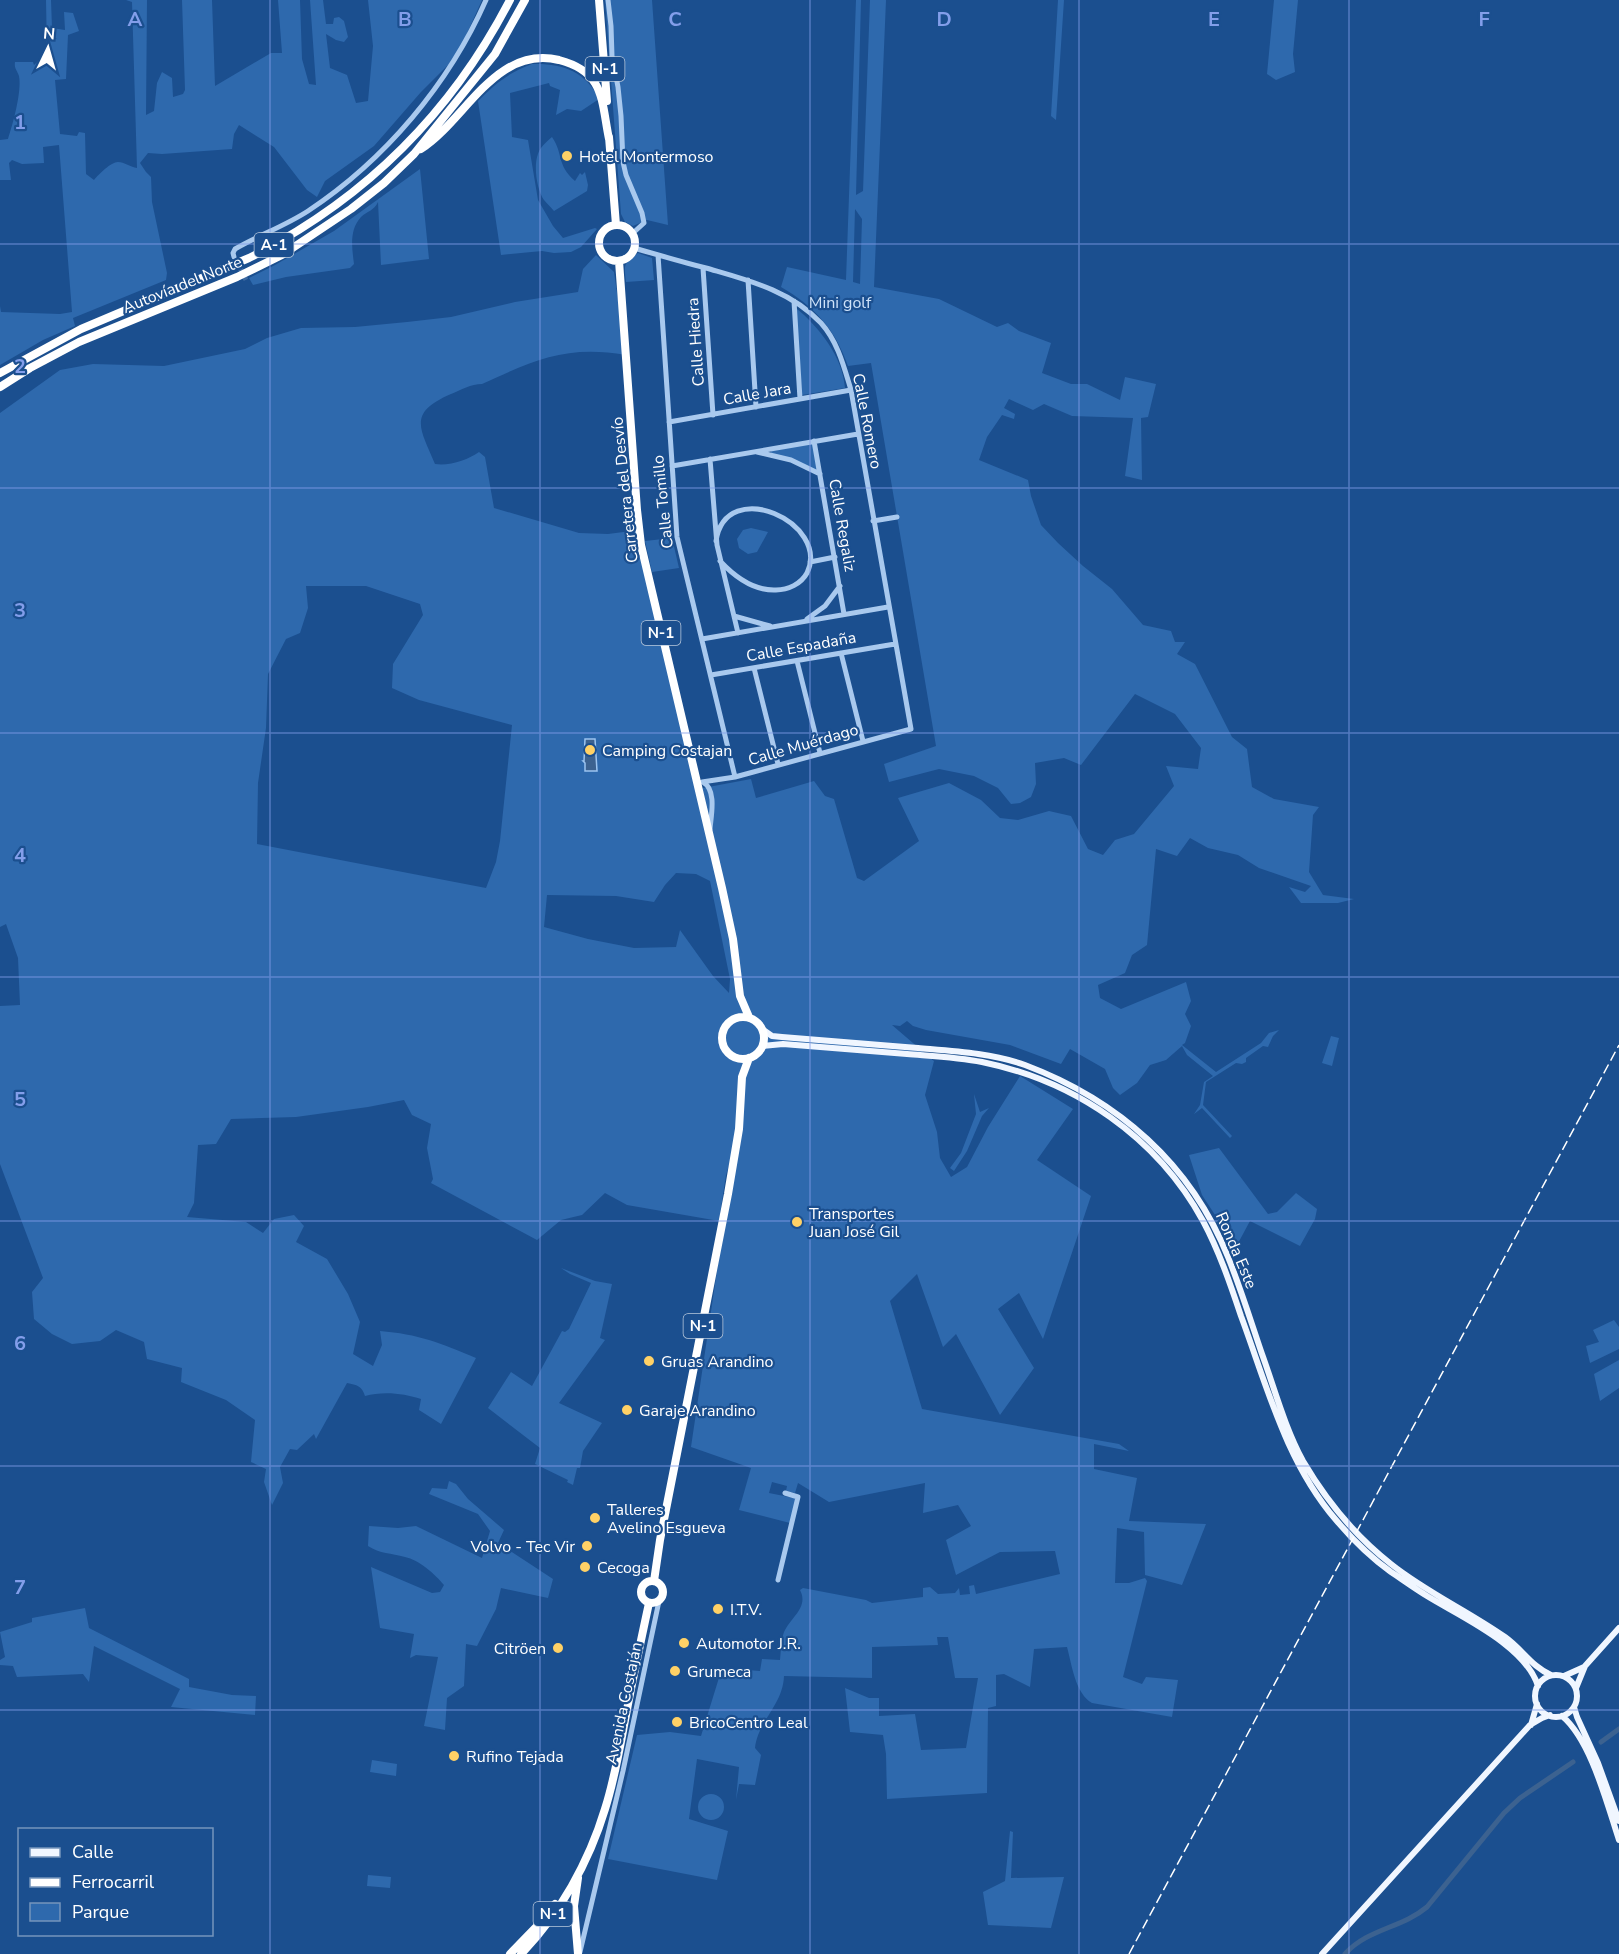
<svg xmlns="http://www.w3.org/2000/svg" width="1619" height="1954" font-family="'Nunito Sans',sans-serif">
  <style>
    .green { fill: #2e69ad; fill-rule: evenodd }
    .water { fill: #3c6290; stroke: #9cc4f0; stroke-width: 1.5 }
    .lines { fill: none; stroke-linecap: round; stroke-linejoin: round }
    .canal { stroke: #3c6290; stroke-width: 5 }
    .minor-tunnel { stroke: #3d69a0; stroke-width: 5; stroke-dasharray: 5 2.5; stroke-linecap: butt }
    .minor { stroke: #a9c9ee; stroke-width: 5 }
    .major { stroke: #f0f6ff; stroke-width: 6 }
    .highway { stroke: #fff; stroke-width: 8 }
    .rail { stroke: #fff; stroke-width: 1.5; stroke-dasharray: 10 4.5; stroke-linecap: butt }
    .grid { fill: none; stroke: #839eea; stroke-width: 1.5; stroke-opacity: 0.55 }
    .poi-dot { fill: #ffd166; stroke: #1b4f8f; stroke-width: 2 }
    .labels { text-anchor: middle; stroke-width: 4.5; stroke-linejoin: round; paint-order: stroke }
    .shield { fill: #1b4f8f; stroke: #bbcadd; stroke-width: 1.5 }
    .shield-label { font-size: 15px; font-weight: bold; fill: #fff }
    .poi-label { font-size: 16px; fill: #fff; stroke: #1b4f8f; text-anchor: start }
    .street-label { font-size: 16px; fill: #fff; stroke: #1b4f8f }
    .park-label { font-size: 16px; fill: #cfe3fa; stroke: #1b4f8f }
    .grid-label { font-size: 20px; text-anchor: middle; font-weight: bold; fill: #839eea; stroke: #1b4f8f; stroke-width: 4.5; stroke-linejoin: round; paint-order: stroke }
  </style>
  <rect width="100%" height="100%" fill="#1b4f8f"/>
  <path class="green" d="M 46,0 L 51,0 L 52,28 L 65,30 L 64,12 L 73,13 L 79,31 L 68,35 L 66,79 L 55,80 L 60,134 L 77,136 L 79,132 L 85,133 L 86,174 L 94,180 C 99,174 111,162 118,162 C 124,162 131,167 137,168 L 132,2 L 126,0 L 147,0 L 146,115 L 154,111 L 157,83 L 162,72 L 172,78 L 173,97 L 183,94 L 185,90 L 182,0 L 212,0 L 215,86 L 271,53 L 282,53 L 278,0 L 300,0 L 302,59 L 309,84 L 316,85 L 310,0 L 323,0 L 326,24 L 333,24 L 334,18 L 339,17 L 344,21 L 348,37 L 344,42 L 336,40 L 326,34 L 330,68 L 347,75 L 356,103 L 368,101 L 373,46 L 368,0 L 482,0 L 457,56 L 421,92 L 374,146 L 325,181 L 317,197 L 307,190 L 274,147 L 239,125 L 234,134 L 232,149 L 162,154 L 148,153 L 140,163 L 146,172 L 151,177 L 152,202 L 167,273 L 166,280 L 73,318 L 75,326 L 43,340 L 0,365 L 0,306 L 1,312 L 60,314 L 72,312 L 59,145 L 43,147 L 44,163 L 22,164 L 12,160 L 9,163 L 11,180 L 0,180 L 0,140 L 8,139 C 13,124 22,91 19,76 C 17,70 14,69 15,62 L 33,62 L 34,65 L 47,53 Z
    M 605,0 L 652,0 L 668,225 L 647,220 L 633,226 L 625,222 L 621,214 Z
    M 856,0 L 861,0 L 856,195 L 863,191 L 870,0 L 886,0 L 874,287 L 939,299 L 997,327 L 1008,323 L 1019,331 L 1051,343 L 1042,373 L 1071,384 L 1087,384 L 1120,400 L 1125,377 L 1156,384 L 1148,417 L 1141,418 L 1142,480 L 1125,476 L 1133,418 L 1072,416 L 1044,404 L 1033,410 L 1009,399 L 1004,408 L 1015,414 L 1014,419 L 1002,415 L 987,437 L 979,460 L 1028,480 L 1031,496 L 1041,525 L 1058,543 L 1083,566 L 1112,589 L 1143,625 L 1171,631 L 1175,642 L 1185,642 L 1177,654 L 1195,664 L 1232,737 L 1247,749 L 1252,787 L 1274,799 L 1319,807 L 1313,815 L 1309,872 L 1323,895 L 1354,899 L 1338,903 L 1301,903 L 1289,887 L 1305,892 L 1311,886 L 1259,868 L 1238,855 L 1208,848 L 1190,838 L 1177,856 L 1156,849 L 1147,945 L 1132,955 L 1125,973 L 1098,985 L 1100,998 L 1121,1009 L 1186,982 L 1191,1001 L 1185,1014 L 1191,1026 L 1185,1043 L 1182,1045 L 1216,1072 L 1261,1043 L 1269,1033 L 1279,1030 L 1273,1036 L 1268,1047 L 1263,1046 L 1246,1058 L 1246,1062 L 1242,1064 L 1236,1063 L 1206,1082 L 1203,1105 L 1232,1136 L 1230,1138 L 1202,1108 L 1194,1114 L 1200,1105 L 1204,1082 L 1213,1076 L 1187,1055 L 1182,1046 L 1166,1060 L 1150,1065 L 1137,1083 L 1120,1095 L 1113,1088 L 1105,1069 L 1070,1049 L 1061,1064 L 1010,1045 L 926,1030 L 913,1026 L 907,1021 L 900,1026 L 892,1025 L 934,1061 L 925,1095 L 937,1132 L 940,1158 L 951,1177 L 967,1167 L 988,1127 L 1020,1076 L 1073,1109 L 1037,1160 L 1091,1196 L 1043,1339 L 1019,1293 L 998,1309 L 1034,1368 L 1000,1415 L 956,1334 L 943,1347 L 917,1274 L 890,1301 L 922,1409 L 1119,1444 L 1129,1451 L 1094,1444 L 1094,1469 L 1137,1478 L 1129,1521 L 1206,1524 L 1182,1585 L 1145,1575 L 1144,1532 L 1117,1528 L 1115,1583 L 1129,1583 L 1145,1578 L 1147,1581 L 1123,1677 L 1142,1684 L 1146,1677 L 1178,1680 L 1172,1717 L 1092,1703 C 1075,1693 1072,1665 1067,1647 L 1034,1649 L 1030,1687 L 1004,1674 L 996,1675 L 996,1706 L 988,1708 L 987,1793 L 887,1799 L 886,1754 L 883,1735 L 850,1732 L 845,1688 L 869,1698 L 879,1698 L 879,1716 L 915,1714 L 921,1750 L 966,1748 L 978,1678 L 955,1678 L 948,1637 L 937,1637 L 938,1645 L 872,1647 L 872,1678 L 784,1676 C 783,1705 758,1721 755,1748 L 761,1755 L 755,1785 L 739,1784 L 736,1800 L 739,1767 L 697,1759 L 689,1819 L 728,1831 L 717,1880 L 608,1859 L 637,1735 L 670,1732 L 701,1736 L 722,1668 L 760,1671 L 762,1659 L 780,1660 C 781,1651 781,1640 784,1632 C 791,1617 809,1607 800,1590 L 803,1588 L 866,1600 L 872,1603 L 923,1597 L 923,1588 L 930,1587 L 938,1594 L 955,1593 L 959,1588 L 960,1595 L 970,1594 L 969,1586 L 974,1585 L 976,1594 L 1060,1574 L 1055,1551 L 1000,1552 L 956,1575 L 946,1540 L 971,1526 L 958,1505 L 923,1513 L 925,1483 L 829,1502 L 798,1483 L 795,1493 L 786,1491 L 787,1486 L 772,1482 L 769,1493 L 794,1498 L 796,1500 L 790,1523 L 739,1510 L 751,1468 L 691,1447 L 736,1142 L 726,1175 L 719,1221 L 627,1205 L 605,1193 L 582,1215 L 561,1220 L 537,1240 L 431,1183 L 433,1179 L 427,1148 L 431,1124 L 412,1115 L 404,1100 L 368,1107 L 296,1117 L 231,1119 L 216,1144 L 198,1145 L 194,1203 L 187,1217 L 246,1222 L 263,1233 L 274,1219 L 294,1215 L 304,1226 L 296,1242 L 327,1259 L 348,1294 L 360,1322 L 353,1354 L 373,1366 L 382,1345 L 380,1331 C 418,1334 441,1343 476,1358 L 441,1424 L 419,1410 L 421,1399 C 404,1393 382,1391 365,1396 C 362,1386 357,1385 347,1383 L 316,1439 L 314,1434 L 297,1450 L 290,1449 L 280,1467 L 283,1483 L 272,1505 L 264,1482 L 266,1469 L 251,1462 L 255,1420 L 226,1400 L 181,1382 L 182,1368 L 147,1359 L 144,1342 L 116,1330 L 100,1341 L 72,1344 L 52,1334 L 34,1319 L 32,1292 L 43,1278 L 0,1164 L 0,1006 L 20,1005 L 18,958 L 6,924 L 0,927 L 0,413 L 60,370 L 93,364 L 164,366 L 245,349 L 267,338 L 301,328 L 355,327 L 407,322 L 451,317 L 515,302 L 578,292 L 583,269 L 596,255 L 614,272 L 626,355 C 566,345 535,360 482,384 C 471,384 461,390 451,394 C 407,413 420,428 435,464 C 450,466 468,460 479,452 L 485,457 L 494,508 L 579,533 L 608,534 L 639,530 L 698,793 L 703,788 L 751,779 L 756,798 L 814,781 L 825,796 L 834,799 L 857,878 L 864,881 L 919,841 L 898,798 L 949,783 L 981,800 L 1000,818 L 1018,820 L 1049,811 L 1071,816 L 1088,849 L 1103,855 L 1115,840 L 1134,834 L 1174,786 L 1166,766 L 1198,769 L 1201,748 L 1175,714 L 1135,694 L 1081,765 L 1064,758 L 1035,763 L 1036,784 L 1031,797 L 1020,803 L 1011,804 L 998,788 L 974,776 L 939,769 L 889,782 L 884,764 L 936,746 L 871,363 L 848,366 C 835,329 815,307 781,287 L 787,267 L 846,280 ZM 855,209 L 862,219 L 860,284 L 853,282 ZM 306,586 L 366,586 L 420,604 L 423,615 L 393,664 L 392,688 L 419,700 L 512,725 L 500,841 L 496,862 L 486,888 L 257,844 L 258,783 L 266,728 L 268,674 L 286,639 L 300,633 L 308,608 ZM 676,873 L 696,874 L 710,881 L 730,979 L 729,993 L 713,976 L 680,930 L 676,947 L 634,948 L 588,939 L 544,927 L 547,895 L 616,896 L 654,902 L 665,885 Z
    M 1058,0 L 1064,0 L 1056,120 L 1051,116 Z
    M 1274,0 L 1298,0 L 1293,54 L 1295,72 L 1276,80 L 1267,74 Z
    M 532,64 C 561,63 586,71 599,99 L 581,111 L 567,109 L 556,115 L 560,90 L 550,86 L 549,83 L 510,93 L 512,137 L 528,140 L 538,200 L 553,226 L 563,238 L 595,228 L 597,229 L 581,247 L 571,252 L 554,253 L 542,251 L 501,255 L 478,101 C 496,83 508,73 532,64 Z
    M 552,137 C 564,155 556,164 575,181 L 580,173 L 582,175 L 585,172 L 588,185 L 587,191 L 554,211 C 551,207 547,204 544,200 C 536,188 532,160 541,148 C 544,144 548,140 552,137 Z
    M 420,169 L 429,259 L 381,265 L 378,202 C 374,211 367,211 361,217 C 349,230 352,248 354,264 L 350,268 L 286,277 L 253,285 L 249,278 L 275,265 L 334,231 Z
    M 638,253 L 652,258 L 654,280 L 626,282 C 624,264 623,264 638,253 Z
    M 796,308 C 819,327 843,357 845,388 L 802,395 Z
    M 813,443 L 817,469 L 816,470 L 771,453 L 771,451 Z
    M 751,528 L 768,532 L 757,552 L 748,554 L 739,548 L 737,539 L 743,530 Z
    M 672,538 L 679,568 L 652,572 L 645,541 Z
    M 1331,1036 L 1339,1038 L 1332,1066 L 1322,1063 Z
    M 974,1094 L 980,1112 L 989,1108 L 982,1116 L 967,1151 L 954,1171 L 950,1168 L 961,1153 L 976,1114 Z
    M 1219,1148 L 1268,1214 L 1277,1212 L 1296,1193 L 1317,1209 L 1315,1219 L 1300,1246 L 1250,1221 L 1236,1247 L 1202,1195 L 1189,1155 Z
    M 561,1268 L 595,1281 L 612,1284 L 600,1338 L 605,1340 L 559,1403 L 602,1423 L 583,1451 L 580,1468 L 577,1468 L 573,1485 L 567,1482 L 568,1480 L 535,1464 L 540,1448 L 488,1408 L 511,1372 L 532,1386 L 562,1331 L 565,1332 L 569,1329 L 591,1283 L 570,1274 Z
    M 1614,1320 L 1619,1327 L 1619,1349 L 1590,1363 L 1586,1346 L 1599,1342 L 1593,1330 Z
    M 1619,1360 L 1619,1388 L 1600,1401 L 1594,1374 Z
    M 449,1481 L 456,1484 L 468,1499 L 504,1530 L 498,1543 L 553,1579 L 548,1598 L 501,1588 L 496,1609 L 477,1646 L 466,1644 L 464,1686 L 447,1698 L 445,1730 L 424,1726 L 438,1657 L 416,1655 L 410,1658 L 414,1634 L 380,1628 L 371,1567 L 432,1593 L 440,1592 L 444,1585 C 435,1574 419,1560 405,1557 C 391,1553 380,1554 368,1546 L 369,1526 L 398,1528 L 416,1526 L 482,1558 L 490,1531 L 478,1514 L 429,1494 L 432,1488 L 447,1489 Z
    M 85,1608 L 89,1628 L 189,1679 L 189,1687 L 232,1695 L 256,1696 L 255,1715 L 171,1707 L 180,1689 L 94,1646 L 89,1682 L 83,1674 L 17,1677 L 13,1666 L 0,1665 L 0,1660 L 5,1657 L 0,1632 L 32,1622 L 32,1618 Z
    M 372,1760 L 397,1764 L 396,1776 L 370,1772 Z
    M698 1807a13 13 0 1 1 26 0a13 13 0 1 1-26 0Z
    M 1010,1831 L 1013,1832 L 1011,1878 L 1064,1877 L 1051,1928 L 988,1925 L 983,1892 L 1005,1881 Z
    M 368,1875 L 391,1877 L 390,1888 L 367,1886 Z"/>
  <path class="water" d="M 585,739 L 595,739 L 597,771 L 585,771 L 585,763 L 583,761 L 584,761 Z"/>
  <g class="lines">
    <path class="canal" d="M 1601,1742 L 1619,1729
      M 1345,1954 C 1367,1929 1402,1928 1427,1907 L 1504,1813 L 1520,1798 L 1573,1762"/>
    <path class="minor-tunnel" d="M 237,262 L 247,282"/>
    <path class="minor" d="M 608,0 L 611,26 L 612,56 L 618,87 L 621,116 L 623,162 L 626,175 L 642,213 L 644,223 L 633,233
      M 634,248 C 658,255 682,262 706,268 C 747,280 790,290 821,323 C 838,342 844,367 851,390 L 911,729 L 735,777 L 702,782
      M 658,255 L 677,537 L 735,777
      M 234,257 L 233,253 L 235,249 C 259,235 285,226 308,211 C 385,160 449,84 486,0
      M 703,268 L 713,415
      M 748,280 L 756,407
      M 794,301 L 800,399
      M 669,422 L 851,390
      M 814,441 L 844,614
      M 757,452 L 791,460 L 820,474
      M 710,459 L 717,545 L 738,633
      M 672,466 L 858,434
      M 873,521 L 897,517
      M 716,541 C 726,475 831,523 807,573 C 801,584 788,590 776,590 C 754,591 734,576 720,561
      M 810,562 L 835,557
      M 734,616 L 770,626
      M 807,619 L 825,606 L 840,586
      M 702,639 L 888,607
      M 841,653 L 863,741
      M 797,661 L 820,753
      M 754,668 L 778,764
      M 711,675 L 895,644
      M 703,782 C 717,790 711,816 710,829
      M 778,1580 L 798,1497 L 785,1493
      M 580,1952 L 623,1771 L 659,1601"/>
    <path class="major" d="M 762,1029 L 772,1036 L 782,1037 C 828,1041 873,1044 918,1048 C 953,1051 992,1053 1025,1065 C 1118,1100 1191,1164 1228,1257 C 1241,1289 1251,1322 1262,1354 C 1275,1390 1285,1428 1303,1461 C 1326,1500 1355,1536 1391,1564 C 1426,1592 1468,1611 1505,1637 C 1522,1649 1532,1667 1551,1675
      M 762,1046 L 783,1044 C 825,1047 866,1051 907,1054 C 932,1056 958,1057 982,1062 C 1075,1081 1157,1137 1203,1221 C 1219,1251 1230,1283 1241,1316 C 1267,1386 1286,1462 1336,1520 C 1352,1539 1370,1557 1391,1572 C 1403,1580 1414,1588 1427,1596 C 1461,1617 1525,1645 1538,1686
      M1535 1696a21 21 0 1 1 42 0a21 21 0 1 1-42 0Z
      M 1564,1676 L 1584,1667
      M 1576,1688 L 1585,1666 L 1619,1628
      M 1574,1707 L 1577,1717 L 1598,1763 L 1619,1821
      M 1562,1716 C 1591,1740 1607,1804 1619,1840
      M 1531,1725 L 1537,1704
      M 1322,1954 L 1530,1725 L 1542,1718 L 1550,1715"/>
    <path class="highway" d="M 599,0 L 607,101
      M 609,137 L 616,225
      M 421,149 C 466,120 495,45 559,60 C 605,72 601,100 609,139
      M599 243a18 18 0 1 1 36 0a18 18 0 1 1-36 0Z
      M 619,261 L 637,510 L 641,545 L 722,888 L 733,939 L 740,996 L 749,1017
      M 0,373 L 81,329 L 249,258 C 364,200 451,114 510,0
      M 0,387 L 30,368 L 79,342 L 237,277 L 282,255 L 351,209 L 384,183 L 414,154 L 495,54 L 525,0
      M722 1038a21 21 0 1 1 42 0a21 21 0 1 1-42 0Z
      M641 1592a11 11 0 1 1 22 0a11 11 0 1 1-22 0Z
      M 654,1581 L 660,1540 L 728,1194 L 739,1129 L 742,1077 L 749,1058
      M 510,1954 L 540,1923 L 555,1904
      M 521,1954 C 560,1914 589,1862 605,1809 C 615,1778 620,1746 626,1715 C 633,1677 641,1640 649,1603
      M 578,1954 L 574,1906 L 578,1878"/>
    <path class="rail" d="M 1129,1954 L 1619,1045"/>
  </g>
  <path class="grid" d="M 270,0 L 270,1954M 540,0 L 540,1954M 810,0 L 810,1954M 1079,0 L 1079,1954M 1349,0 L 1349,1954M 0,244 L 1619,244M 0,488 L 1619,488M 0,733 L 1619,733M 0,977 L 1619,977M 0,1221 L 1619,1221M 0,1466 L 1619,1466M 0,1710 L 1619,1710"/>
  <g class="poi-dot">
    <circle cx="567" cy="156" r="6"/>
    <circle cx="590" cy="750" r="6"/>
    <circle cx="797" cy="1222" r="6"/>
    <circle cx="649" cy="1361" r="6"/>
    <circle cx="627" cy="1410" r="6"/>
    <circle cx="595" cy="1518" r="6"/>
    <circle cx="587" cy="1546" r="6"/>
    <circle cx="585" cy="1567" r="6"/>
    <circle cx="718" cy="1609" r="6"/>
    <circle cx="684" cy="1643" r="6"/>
    <circle cx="558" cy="1648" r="6"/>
    <circle cx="675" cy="1671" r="6"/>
    <circle cx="677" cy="1722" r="6"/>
    <circle cx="454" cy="1756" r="6"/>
  </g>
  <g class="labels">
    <g class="shield">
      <rect x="585.5" y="57" width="39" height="24" rx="4.5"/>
      <rect x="254.5" y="233" width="39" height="24" rx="4.5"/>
      <rect x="641.5" y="621" width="39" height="24" rx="4.5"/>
      <rect x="683.5" y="1314" width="39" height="24" rx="4.5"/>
      <rect x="533.5" y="1902" width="39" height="24" rx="4.5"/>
    </g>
    <g class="shield-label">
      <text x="605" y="74">N-1</text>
      <text x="274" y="250">A-1</text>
      <text x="661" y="638">N-1</text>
      <text x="703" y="1331">N-1</text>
      <text x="553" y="1919">N-1</text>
    </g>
    <g class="poi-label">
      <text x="579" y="162">Hotel Montermoso</text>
      <text x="602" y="756">Camping Costajan</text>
      <text x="809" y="1219">Transportes<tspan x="809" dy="18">Juan José Gil</tspan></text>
      <text x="661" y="1367">Gruas Arandino</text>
      <text x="639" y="1416">Garaje Arandino</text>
      <text x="607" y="1515">Talleres<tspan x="607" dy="18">Avelino Esgueva</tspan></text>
      <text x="575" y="1552" text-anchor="end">Volvo - Tec Vir</text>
      <text x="597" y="1573">Cecoga</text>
      <text x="730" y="1615">I.T.V.</text>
      <text x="696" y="1649">Automotor J.R.</text>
      <text x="546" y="1654" text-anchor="end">Citröen</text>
      <text x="687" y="1677">Grumeca</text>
      <text x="689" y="1728">BricoCentro Leal</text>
      <text x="466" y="1762">Rufino Tejada</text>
    </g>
    <g class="street-label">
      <text transform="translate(182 284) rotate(-22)" y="6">Autovía del Norte</text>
      <text transform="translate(695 342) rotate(-94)" y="6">Calle Hiedra</text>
      <text transform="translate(757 393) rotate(-10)" y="6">Calle Jara</text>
      <text transform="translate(868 421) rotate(79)" y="6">Calle Romero</text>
      <text transform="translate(624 490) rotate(-96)" y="6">Carretera del Desvío</text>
      <text transform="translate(662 502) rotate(-96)" y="6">Calle Tomillo</text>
      <text transform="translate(843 525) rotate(80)" y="6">Calle Regaliz</text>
      <text transform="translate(801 646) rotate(-10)" y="6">Calle Espadaña</text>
      <text transform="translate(803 744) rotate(-16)" y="6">Calle Muérdago</text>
      <text transform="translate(1237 1250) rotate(67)" y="6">Ronda Este</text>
      <text transform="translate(623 1703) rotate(-78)" y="6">Avenida Costaján</text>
    </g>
    <g class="park-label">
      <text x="840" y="308">Mini golf</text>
    </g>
  </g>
  <g class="grid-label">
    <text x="135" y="26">A</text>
    <text x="405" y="26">B</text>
    <text x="675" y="26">C</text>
    <text x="944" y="26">D</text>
    <text x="1214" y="26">E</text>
    <text x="1484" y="26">F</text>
    <text x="20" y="129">1</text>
    <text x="20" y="373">2</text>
    <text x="20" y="617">3</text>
    <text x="20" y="862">4</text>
    <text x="20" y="1106">5</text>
    <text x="20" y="1350">6</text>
    <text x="20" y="1594">7</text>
  </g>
  <rect x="18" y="1828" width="195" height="108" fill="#1b4f8f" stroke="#7695bc" stroke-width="1.5"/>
  <rect x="30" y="1848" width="30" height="9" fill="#f0f6ff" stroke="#7695bc" stroke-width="1.5"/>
  <text x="72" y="1858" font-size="18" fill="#ffffff">Calle</text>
  <rect x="30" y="1878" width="30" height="9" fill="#ffffff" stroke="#7695bc" stroke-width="1.5"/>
  <text x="72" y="1888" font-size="18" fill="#ffffff">Ferrocarril</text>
  <rect x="30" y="1903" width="30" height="18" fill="#2e69ad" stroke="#7695bc" stroke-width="1.5"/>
  <text x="72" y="1918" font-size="18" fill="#ffffff">Parque</text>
  <g transform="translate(48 48) rotate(5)" stroke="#1b4f8f" stroke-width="4.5" paint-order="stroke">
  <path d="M0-4.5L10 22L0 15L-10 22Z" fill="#ffffff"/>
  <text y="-9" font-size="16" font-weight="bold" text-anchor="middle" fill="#ffffff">N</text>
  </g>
</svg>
